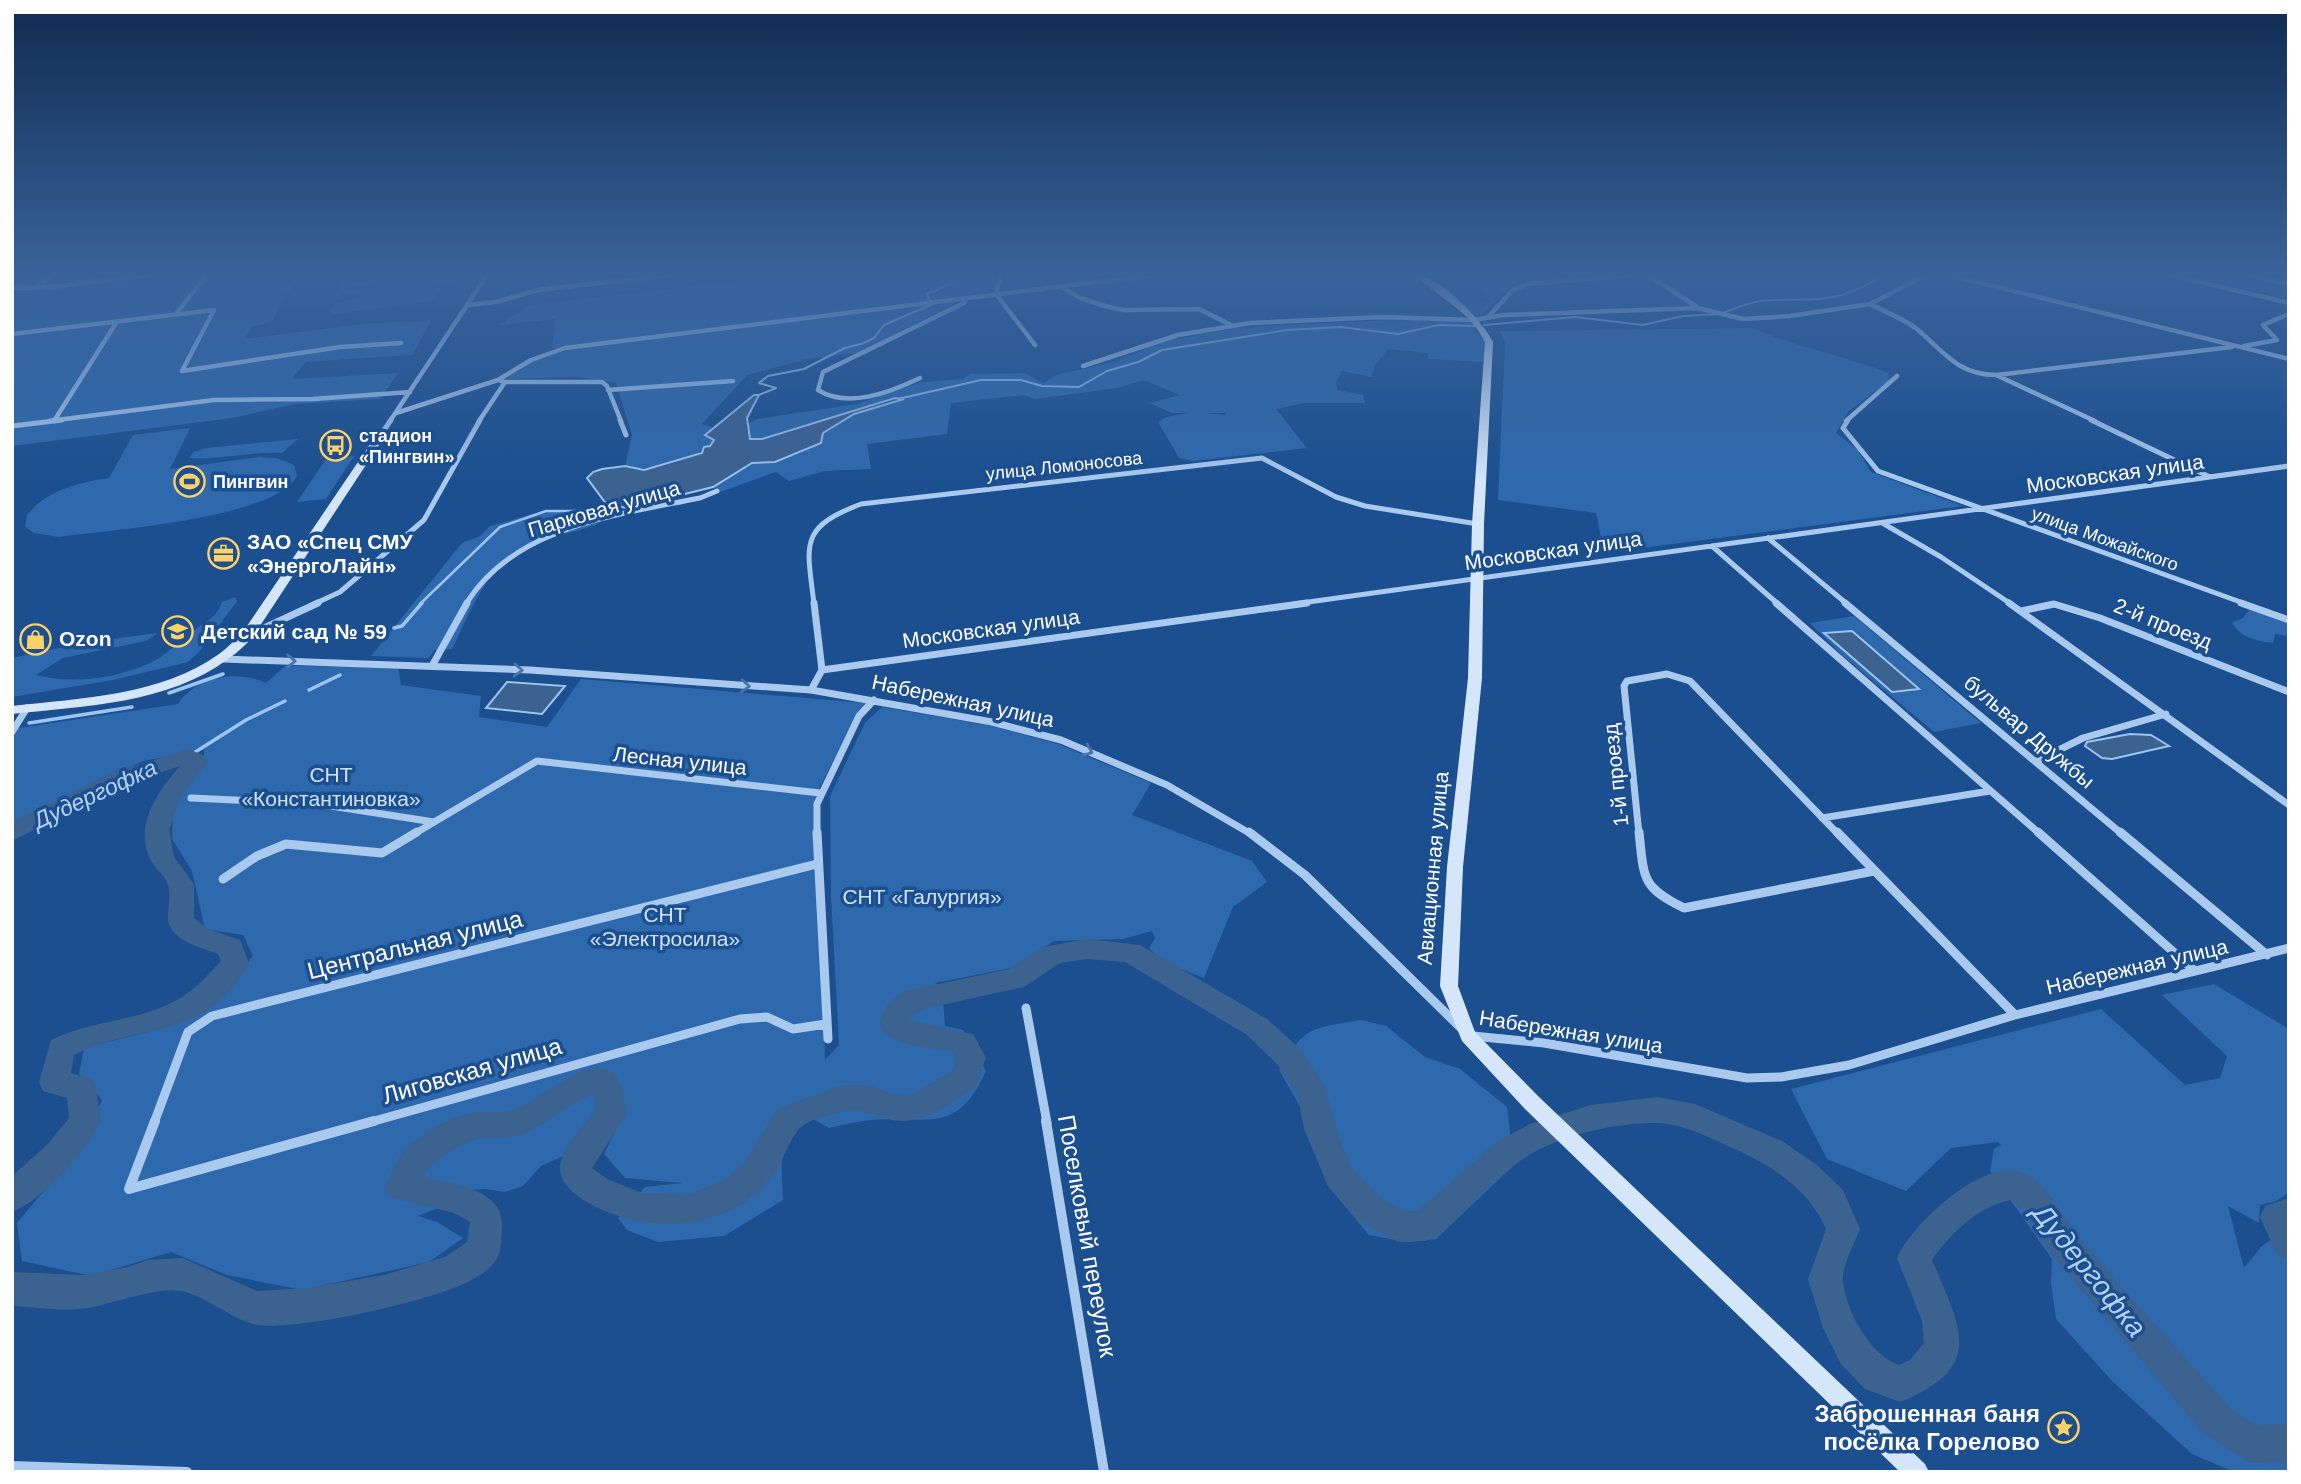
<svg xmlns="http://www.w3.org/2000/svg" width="2301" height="1484" font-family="Helvetica,sans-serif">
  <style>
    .green { fill: #2e69ad }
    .water { fill: #3c6290; stroke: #9cc4f0; stroke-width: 2 }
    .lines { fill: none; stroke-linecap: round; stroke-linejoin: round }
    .stream-far2 { stroke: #9cc4f0; stroke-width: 2 }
    .stream-far1 { stroke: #9cc4f0; stroke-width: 2.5 }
    .stream { stroke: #9cc4f0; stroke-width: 3.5 }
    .river { fill: #3c6290; fill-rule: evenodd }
    .street-far4 { stroke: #a9c9ee; stroke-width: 4.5 }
    .street-far3 { stroke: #a9c9ee; stroke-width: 5 }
    .street-far2 { stroke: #a9c9ee; stroke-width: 7 }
    .street-far1 { stroke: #a9c9ee; stroke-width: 9 }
    .street { stroke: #a9c9ee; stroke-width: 10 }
    .secondary { fill: #d6e6fa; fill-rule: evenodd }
    .oneway { stroke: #4674ac }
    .labels { text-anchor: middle; stroke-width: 7; stroke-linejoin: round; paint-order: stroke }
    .far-poi-label { font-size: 18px; font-weight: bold; fill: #fff; stroke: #1b4f8f; text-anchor: start }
    .far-street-label { font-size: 18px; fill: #fff; stroke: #1b4f8f }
    .street-label { font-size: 21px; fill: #fff; stroke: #1b4f8f }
    .poi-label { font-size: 21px; font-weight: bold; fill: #fff; stroke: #1b4f8f; text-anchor: start }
    .park-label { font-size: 21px; fill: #cfe3fa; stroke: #1b4f8f }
    .water-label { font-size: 23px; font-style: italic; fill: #b5d3f5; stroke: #1b4f8f }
    .near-street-label { font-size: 24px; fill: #fff; stroke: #1b4f8f }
    .near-poi-label { font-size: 24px; font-weight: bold; fill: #fff; stroke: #1b4f8f; text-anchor: end }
    .near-water-label { font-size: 28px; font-style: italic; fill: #b5d3f5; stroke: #1b4f8f }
  </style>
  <rect width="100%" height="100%" fill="#1b4f8f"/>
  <path class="green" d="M 12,275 L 302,275 L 278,306 L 273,321 L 252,327 L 245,339 L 363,324 L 432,320 L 412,355 L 306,362 L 292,379 L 398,373 L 380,399 L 295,404 L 232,418 L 12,446 Z
    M 345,275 L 382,275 L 373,285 L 350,286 L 352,289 L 424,284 L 390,285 L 398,275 L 461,275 L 455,282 L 425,284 L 441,289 L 431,302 L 336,314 L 330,311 L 335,303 L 363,297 L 340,292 L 340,284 Z
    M 792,275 L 995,275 L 993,292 L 552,348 L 555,319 L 499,325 L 530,305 Z
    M 1470,275 L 1564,275 L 1566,277 C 1545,277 1526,274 1509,288 C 1496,298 1492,313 1476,315 L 1459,305 L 1491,302 Z
    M 2179,275 L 2289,275 L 2289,299 Z
    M 961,300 L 858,353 L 808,359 L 747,375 L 702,424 L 714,428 L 705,435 L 714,439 C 702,461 646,473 625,466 L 632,435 L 616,383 L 577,377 L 504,379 L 535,360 L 572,349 Z
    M 1391,320 L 1471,322 L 1476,325 L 1474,330 L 1486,340 L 1484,362 L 1428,359 L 1428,353 L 1388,349 L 1374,367 L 1371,377 L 1342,371 L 1336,382 L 1337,390 L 1363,395 L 1365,403 L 1304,403 L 1276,409 L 1307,448 L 1193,461 L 1179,458 L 1158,422 L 1166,417 L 1195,412 L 1225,415 L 1226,413 L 1172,413 L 1150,403 L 1180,395 L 1144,380 L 1117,388 L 1035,399 L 1024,395 L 951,403 L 947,434 L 867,444 L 871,469 L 825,471 L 789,481 L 776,472 L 720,492 L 713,487 L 752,463 L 767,462 L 821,443 L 823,433 L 854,414 L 904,399 L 895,398 L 761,439 L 749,439 L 746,425 L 757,419 L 857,404 L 922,382 L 962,379 L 970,374 L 1025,373 L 1043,383 L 1056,375 L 1114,362 L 1166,341 L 1237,328 Z
    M 1753,328 C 1797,348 1844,355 1888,373 L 1889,380 L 1848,412 L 1836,433 L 1858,450 L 1871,472 L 1963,506 L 1604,553 L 1596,513 L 1498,500 L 1505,344 L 1500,331 Z
    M 190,428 L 170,469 L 259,457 L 276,458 L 294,465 L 297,476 C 274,519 108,530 58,537 L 34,533 L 25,527 L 27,515 C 45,491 80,482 109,478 L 133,435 Z
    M 298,439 L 282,453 C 251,451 221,460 189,458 L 194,452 L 206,448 Z
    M 354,456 L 326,499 L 297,502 L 326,459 Z
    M 547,510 L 598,518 L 596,525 C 559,536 510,547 487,582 C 473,602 463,627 452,649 L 435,650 L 428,658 L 371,656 L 462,543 L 480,536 L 490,526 Z
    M 235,597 L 237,601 L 200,651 L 188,662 L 113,680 L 12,697 L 12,658 L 88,642 L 158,633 L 146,641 L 63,658 L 36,675 C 71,684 114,679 148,664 C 166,656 180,640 196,629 C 208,620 217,617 222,602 Z
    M 2250,609 L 2289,623 L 2289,636 L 2275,634 L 2273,643 C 2257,641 2242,638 2232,623 L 2243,618 Z
    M 1854,616 L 1981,723 L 1934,732 L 1842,655 L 1810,623 Z
    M 285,666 L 398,667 L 401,685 L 481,696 L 479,717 L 547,727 L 581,679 L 866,703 L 852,723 L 819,789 L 825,1060 L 839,1045 L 831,896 L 830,796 L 865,723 L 882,707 L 992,726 L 1058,744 L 1151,783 L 1132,815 L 1252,861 L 1267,882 L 1233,907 L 1204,978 L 1163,962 L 1149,948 L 1155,938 L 1152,931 L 1123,939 L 1054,941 L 1016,967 L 935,983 L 942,986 L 945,1026 L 963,1030 L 986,1071 C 957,1135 930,1116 872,1120 C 858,1121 843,1125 829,1128 L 813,1119 C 775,1136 782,1164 783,1200 L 724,1236 L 658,1242 L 627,1230 L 618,1218 L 645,1187 L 682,1183 L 625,1178 L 604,1154 L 615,1131 L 592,1149 L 563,1156 L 541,1166 L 523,1186 L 505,1192 L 485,1189 L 465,1190 L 445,1205 L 418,1216 L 437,1222 L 463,1238 L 429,1262 L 302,1290 L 227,1275 L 171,1252 L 91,1276 L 22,1261 L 17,1223 L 77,1151 L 102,1100 L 79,1074 L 84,1048 L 163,1028 L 224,988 L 253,956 L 243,935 L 205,929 L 192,871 L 172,839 L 173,804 L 204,763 L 204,750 L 143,761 L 12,828 L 12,729 L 178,704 C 197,675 237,670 266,683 Z
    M 2214,984 L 2289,1029 L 2289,1193 L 2276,1201 L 2260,1205 L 2259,1223 L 2228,1206 L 2244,1268 L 2262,1246 L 2289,1227 L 2289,1472 L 2234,1472 L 2192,1454 L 2113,1382 L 2056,1319 L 2051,1283 L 2052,1259 L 1990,1171 L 1994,1149 L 2001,1145 L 1998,1142 L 1951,1148 L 1906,1191 L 1827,1159 L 1791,1089 L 2101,1009 L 2185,1085 L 2220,1078 L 2227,1056 L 2162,995 Z
    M 1361,1020 L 1386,1026 L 1425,1057 L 1460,1069 L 1507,1107 L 1514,1165 L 1436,1239 L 1407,1242 L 1369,1235 L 1328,1186 L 1312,1127 L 1279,1070 C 1306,1025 1310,1029 1361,1020 Z"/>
  <path class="water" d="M 754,395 L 759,395 L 747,418 L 750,439 L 762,439 L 895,398 L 904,399 L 854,414 L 823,433 L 821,443 L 775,462 L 752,463 L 713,487 L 628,508 L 607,505 L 587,478 L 593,472 L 602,469 L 625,466 L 644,470 L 702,453 L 704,447 L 710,446 L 714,440 L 705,435 Z
    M 1852,631 L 1919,689 L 1892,692 L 1824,633 Z
    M 507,682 L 565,686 L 542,714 L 486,708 Z
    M 2130,734 L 2151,735 L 2169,746 L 2112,759 L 2102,758 L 2085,746 L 2087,742 Z"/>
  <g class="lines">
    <path class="stream-far2" d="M 930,301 L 927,294 L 952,283
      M 1725,312 C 1737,308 1749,302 1762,301 C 1785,298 1809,302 1832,297 C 1853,294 1868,283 1887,275
      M 1484,325 L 1575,317 L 1643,325 L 1683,316 L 1719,314
      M 759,395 L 776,388 L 759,383 L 768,376 L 804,369 L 845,348 L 864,343 L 874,338 L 884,325 L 933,304
      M 898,399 L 981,380 L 1021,380 L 1042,386 L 1079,387 L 1107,371 L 1138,362 L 1162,350 L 1287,330 L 1341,327 L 1398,334 L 1439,325 L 1476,326"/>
    <path class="stream-far1" d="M 420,604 L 500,527 L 546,511 L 600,511"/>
    <path class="stream" d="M 394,628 L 402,626 L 422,603
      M 309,690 L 340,675
      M 169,693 L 223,674
      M 29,723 L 132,707
      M 189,756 L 246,720 L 285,701"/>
    <path class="river" d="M 189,749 L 205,756 L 209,761 L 181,796 L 169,830 L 174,857 L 194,884 L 194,918 L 208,929 L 240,940 L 249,963 C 205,1043 139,1022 74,1055 L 71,1073 L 92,1079 L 96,1088 L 101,1121 C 87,1150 42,1201 12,1212 L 12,1176 L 48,1144 L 69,1118 L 67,1098 L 43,1091 L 39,1082 L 51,1040 C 89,1021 133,1022 171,1003 C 191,994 206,977 221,961 L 218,954 C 202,948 168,940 168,918 C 168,907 171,896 168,885 C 165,875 154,868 150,859 C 134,824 158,791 180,766 L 129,783 L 12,841 L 12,822 L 112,773 Z
      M 1087,939 L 1140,945 L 1267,1019 L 1298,1047 L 1324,1085 L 1336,1129 L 1351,1167 L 1381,1198 L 1402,1211 L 1418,1211 L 1498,1141 L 1530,1124 L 1591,1105 L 1657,1097 L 1695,1104 L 1782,1141 L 1817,1165 L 1843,1190 L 1860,1229 C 1855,1243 1841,1267 1843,1281 C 1846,1311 1870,1355 1899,1365 L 1910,1360 L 1924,1343 L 1922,1321 L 1897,1258 C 1912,1224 1987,1152 2027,1175 C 2051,1188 2059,1212 2075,1232 C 2124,1293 2179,1350 2231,1409 L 2256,1425 L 2289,1424 L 2289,1462 L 2251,1463 L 2205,1435 L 2049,1252 L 2025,1213 L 2011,1200 C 1978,1206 1950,1234 1932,1260 C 1961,1329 1986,1367 1900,1402 L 1865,1389 L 1841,1364 L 1823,1328 L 1808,1279 L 1826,1229 C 1810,1191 1774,1167 1737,1150 C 1712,1139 1685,1124 1657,1123 C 1615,1122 1553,1137 1520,1161 C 1490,1183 1464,1212 1437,1237 L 1425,1241 L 1398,1242 L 1357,1220 L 1328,1186 L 1304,1129 L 1298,1097 L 1278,1065 L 1247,1035 L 1125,962 L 1087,959 L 1060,963 L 1024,987 L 923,1009 L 910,1017 L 912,1021 L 973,1034 L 986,1058 L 975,1088 C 948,1104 921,1128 888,1119 C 872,1115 859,1107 842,1112 C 831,1114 804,1121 798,1130 C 787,1144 783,1162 772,1176 C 735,1225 667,1234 613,1214 C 596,1208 569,1195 562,1178 C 552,1154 583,1127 596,1110 L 593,1094 C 571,1101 549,1122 528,1132 C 511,1141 492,1135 475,1140 C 457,1145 432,1161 423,1177 C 454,1184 506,1189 502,1229 C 501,1239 502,1251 496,1260 C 480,1286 414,1301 385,1308 C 359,1315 277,1331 253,1324 C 228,1317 206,1296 181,1291 C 159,1286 111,1304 87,1308 C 63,1312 36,1307 12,1306 L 12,1272 L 83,1275 L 128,1267 L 148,1260 L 182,1258 L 257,1291 L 307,1288 L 384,1275 L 445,1257 L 467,1242 L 470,1222 L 454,1213 L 390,1197 L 385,1187 C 390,1175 396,1159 405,1150 C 422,1132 452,1116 476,1112 C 488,1111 502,1114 513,1110 C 553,1095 618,1022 627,1113 L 592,1168 L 607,1179 L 642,1193 L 690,1194 L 724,1180 L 744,1163 L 777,1109 L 843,1085 L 868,1085 L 892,1094 L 911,1095 L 952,1071 L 956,1058 L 953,1051 C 929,1047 891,1048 879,1024 L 889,1002 L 906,991 L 1009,969 L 1043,947 Z
      M 2289,1198 L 2289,1260 L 2277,1255 L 2260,1217 L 2265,1206 Z"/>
    <path class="street-far4" d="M 1001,275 L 996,294 L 1035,345
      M 1648,275 L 1697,307
      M 1949,275 L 2289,359
      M 2171,275 L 2289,303
      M 2248,275 L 2289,284
      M 37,286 L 54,275
      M 1062,287 L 1080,298 L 1105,306 L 1124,310 L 1199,309 L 1231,325
      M 12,288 L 51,287 L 150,275
      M 1870,304 C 1885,312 1905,319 1918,330 C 1944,352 1958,375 1996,375 L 2095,421
      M 467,305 L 496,302 L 538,290 L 669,275
      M 214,310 L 182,371 L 340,347 L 401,343
      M 176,314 L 206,275
      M 1488,317 L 1513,290 L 1527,284 L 1633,275
      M 12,334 L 214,310
      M 2244,346 L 2277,340 L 2263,325 L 2289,314
      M 1083,366 L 1178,335 L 1250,323 L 1382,317 L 1474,320 L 1503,315 L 1698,308 L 1743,319 L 1790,316 L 1870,304 L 1926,275
      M 1997,375 L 2232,347
      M 920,378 C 891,392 848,409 818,390 L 823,372 L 964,303 L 965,298
      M 505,382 L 602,382 L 607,386 L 621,421
      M 608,390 L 733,381
      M 396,413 L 498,380 L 531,360 L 565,348 L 1154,275
      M 49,421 L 214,400 L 313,399 L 410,392
      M 54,421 L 116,323
      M 390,421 L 487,275
      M 479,421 L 505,382 L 498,380
      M 1846,421 L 1897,376"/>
    <path class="street-far3" d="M 620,420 L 626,435
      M 1848,420 L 1843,428 L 1878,471 L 2246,604
      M 2091,420 L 2210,477
      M 12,426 L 62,420
      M 382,433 L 391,420
      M 1884,524 L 1941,557 L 2011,604
      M 1768,538 L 1847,604
      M 1712,546 L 1778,604
      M 314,604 L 340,592 L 424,520 L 480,420
      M 466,604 C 514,526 617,515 700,498 L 717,491
      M 814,604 C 807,544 798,528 861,504 L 1262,458 L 1336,497 L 1365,506 L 1478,524
      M 1294,604 L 2289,466
      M 2052,604 L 2055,604"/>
    <path class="street-far2" d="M 1776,603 L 2040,834
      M 1845,603 L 2122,834
      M 2009,603 L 2289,805
      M 2241,603 L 2289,620
      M 2021,611 L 2054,604 L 2100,618 L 2289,692
      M 251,634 L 318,603
      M 223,659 L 530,670 L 811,690 L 992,722 L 1061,740 L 1167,785 L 1251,834
      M 432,666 L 467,603
      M 822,670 L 1307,603
      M 811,690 L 822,670 L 814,603
      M 12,732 L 27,708
      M 2037,761 L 2083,738 L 2166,714
      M 191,798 L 318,804 L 434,822
      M 1822,818 L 1990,791
      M 414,834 L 537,761 L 820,793
      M 817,834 L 817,804 L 859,716 L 874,700
      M 1639,834 L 1624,686 L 1627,681 L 1667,674 L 1690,681 L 1838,834"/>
    <path class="street-far1" d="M 817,832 L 828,1039
      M 1249,832 L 1305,875 L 1461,1028
      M 1639,832 C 1644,878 1641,887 1684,908 L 1874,871
      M 1837,832 L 2015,1015
      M 2038,832 L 2195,971
      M 2120,832 L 2267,955
      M 223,879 L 257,856 L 286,844 L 382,853 L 417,832
      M 1026,1008 L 1047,1123
      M 1473,1036 L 1544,1043 L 1747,1078 L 1781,1077 L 1849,1065 L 2015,1015 L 2289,948
      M 154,1123 L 188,1032 L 212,1016 L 817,864
      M 367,1123 L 740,1019 L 767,1017 L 793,1029 L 826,1024"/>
    <path class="street" d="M 1046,1121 L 1104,1472
      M 129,1189 L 155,1121
      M 129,1189 L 374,1121
      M 12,1466 L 187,1472"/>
    <path class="secondary" d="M 1415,275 C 1437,273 1484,322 1493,342 L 1484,524 L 1482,678 L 1463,867 L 1458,986 L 1475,1032 L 1539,1097 L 1925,1464 L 1929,1472 L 1900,1472 L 1525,1109 L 1462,1041 L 1440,986 L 1447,867 L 1468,678 L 1472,524 L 1485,342 C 1470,311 1439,298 1415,275 Z
      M 379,431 L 387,433 L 252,638 C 245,645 237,653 228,659 C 168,704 84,706 12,714 L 12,706 C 82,698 160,696 219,654 C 228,648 235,639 243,632 Z"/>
  </g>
  <defs><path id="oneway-chevron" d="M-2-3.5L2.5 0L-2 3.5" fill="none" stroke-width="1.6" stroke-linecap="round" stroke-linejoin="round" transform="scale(1.75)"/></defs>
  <g class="oneway">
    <use href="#oneway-chevron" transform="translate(291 661) rotate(1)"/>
    <use href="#oneway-chevron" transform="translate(518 670) rotate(3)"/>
    <use href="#oneway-chevron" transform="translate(745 686) rotate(4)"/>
    <use href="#oneway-chevron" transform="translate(1088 751) rotate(22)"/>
  </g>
  <linearGradient id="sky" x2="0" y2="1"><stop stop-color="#0f2b4f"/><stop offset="0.57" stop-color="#39639b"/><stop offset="1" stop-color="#39639b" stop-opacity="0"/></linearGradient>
  <rect width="2301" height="482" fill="url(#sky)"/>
  <defs>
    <symbol id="bus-ring" viewBox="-11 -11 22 22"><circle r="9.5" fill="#1b4f8f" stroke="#ffd166" stroke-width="1.5"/><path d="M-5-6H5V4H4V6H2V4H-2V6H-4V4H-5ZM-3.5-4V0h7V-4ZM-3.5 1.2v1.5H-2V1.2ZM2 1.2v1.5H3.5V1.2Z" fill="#ffd166"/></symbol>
    <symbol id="stadium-ring" viewBox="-11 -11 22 22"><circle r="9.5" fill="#1b4f8f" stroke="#ffd166" stroke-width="1.5"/><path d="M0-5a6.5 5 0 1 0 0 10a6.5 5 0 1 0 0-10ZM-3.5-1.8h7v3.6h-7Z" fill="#ffd166"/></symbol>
    <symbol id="office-ring" viewBox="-11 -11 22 22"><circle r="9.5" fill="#1b4f8f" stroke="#ffd166" stroke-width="1.5"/><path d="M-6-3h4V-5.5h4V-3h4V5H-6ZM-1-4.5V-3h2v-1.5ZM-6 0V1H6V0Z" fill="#ffd166"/></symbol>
    <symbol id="school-ring" viewBox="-11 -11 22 22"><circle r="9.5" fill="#1b4f8f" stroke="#ffd166" stroke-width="1.5"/><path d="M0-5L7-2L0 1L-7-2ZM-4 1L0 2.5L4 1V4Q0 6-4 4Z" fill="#ffd166"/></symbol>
    <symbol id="shop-ring" viewBox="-11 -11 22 22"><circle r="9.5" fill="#1b4f8f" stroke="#ffd166" stroke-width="1.5"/><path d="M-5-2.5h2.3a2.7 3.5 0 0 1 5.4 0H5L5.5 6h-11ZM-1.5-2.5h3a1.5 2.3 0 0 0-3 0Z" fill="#ffd166"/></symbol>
    <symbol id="sight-ring" viewBox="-11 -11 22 22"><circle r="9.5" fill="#1b4f8f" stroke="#ffd166" stroke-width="1.5"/><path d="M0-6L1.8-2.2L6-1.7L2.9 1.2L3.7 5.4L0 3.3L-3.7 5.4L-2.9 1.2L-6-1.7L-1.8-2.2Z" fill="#ffd166"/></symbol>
  </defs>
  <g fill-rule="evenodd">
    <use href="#bus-ring" x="318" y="428" width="35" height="35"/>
    <use href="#stadium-ring" x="172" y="464" width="35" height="35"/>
    <use href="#office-ring" x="206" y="536" width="35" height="35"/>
    <use href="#school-ring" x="160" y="614" width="35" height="35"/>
    <use href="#shop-ring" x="18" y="622" width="35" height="35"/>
    <use href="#sight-ring" x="2046" y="1410" width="35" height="35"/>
  </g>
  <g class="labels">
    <g class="far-poi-label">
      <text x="359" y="442">стадион<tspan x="359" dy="21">«Пингвин»</tspan></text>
      <text x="213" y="488">Пингвин</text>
    </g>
    <g class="far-street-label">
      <text transform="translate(1064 466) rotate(-6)" y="6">улица Ломоносова</text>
      <text transform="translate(2105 539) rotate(20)" y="6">улица Можайского</text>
    </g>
    <g class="street-label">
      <text transform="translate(2115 474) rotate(-8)" y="7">Московская улица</text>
      <text transform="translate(604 509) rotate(-16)" y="7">Парковая улица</text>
      <text transform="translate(1553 551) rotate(-8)" y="7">Московская улица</text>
      <text transform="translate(2163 624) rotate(22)" y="7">2-й проезд</text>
      <text transform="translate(991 629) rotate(-8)" y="7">Московская улица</text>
      <text transform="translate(963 701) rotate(12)" y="7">Набережная улица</text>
      <text transform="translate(2029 732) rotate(40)" y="7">бульвар Дружбы</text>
      <text transform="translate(680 761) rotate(6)" y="7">Лесная улица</text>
      <text transform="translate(1616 775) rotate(-96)" y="7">1-й проезд</text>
      <text transform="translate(1433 868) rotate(-85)" y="7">Авиационная улица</text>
      <text transform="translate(2137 967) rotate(-13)" y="7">Набережная улица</text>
      <text transform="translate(1571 1032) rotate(9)" y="7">Набережная улица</text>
    </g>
    <g class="poi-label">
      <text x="247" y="549">ЗАО «Спец СМУ<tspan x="247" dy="24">«ЭнергоЛайн»</tspan></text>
      <text x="201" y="639">Детский сад № 59</text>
      <text x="59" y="646">Ozon</text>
    </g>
    <g class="park-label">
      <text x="331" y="782">СНТ<tspan x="331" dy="24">«Константиновка»</tspan></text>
      <text x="922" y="904">СНТ «Галургия»</text>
      <text x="665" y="922">СНТ<tspan x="665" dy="24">«Электросила»</tspan></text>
    </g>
    <g class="water-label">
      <text transform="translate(95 794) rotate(-25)" y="8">Дудергофка</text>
    </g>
    <g class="near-street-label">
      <text transform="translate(415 945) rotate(-14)" y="8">Центральная улица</text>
      <text transform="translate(472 1071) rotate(-16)" y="8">Лиговская улица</text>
      <text transform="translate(1087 1236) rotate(80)" y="8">Поселковый переулок</text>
    </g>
    <g class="near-poi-label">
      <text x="2040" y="1422">Заброшенная баня<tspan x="2040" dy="28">посёлка Горелово</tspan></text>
    </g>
    <g class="near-water-label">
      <text transform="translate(2090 1270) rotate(51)" y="10">Дудергофка</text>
    </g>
  </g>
  <rect width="2301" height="1484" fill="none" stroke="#ffffff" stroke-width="28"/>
</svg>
